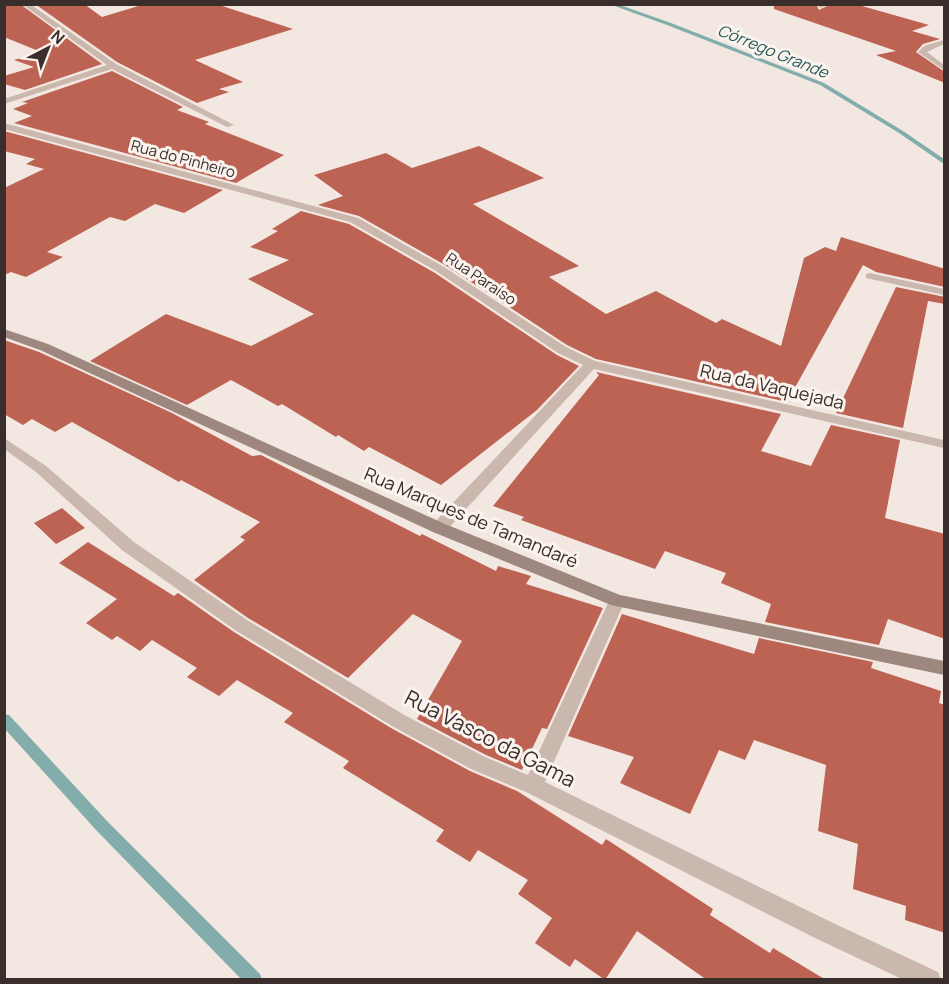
<svg xmlns="http://www.w3.org/2000/svg" width="949" height="984" font-family="Manrope,sans-serif">
  <style>
    .lines { fill: none; stroke-linecap: round; stroke-linejoin: round }
    .stream { fill: #82adab; fill-rule: evenodd }
    .building { fill: #bd6354 }
    .street { fill: #cab8ae; fill-rule: evenodd }
    .secondary { fill: #9d877f; fill-rule: evenodd }
    .labels { text-anchor: middle; stroke-width: 6; stroke-linejoin: round; paint-order: stroke }
    .far-street-label { font-size: 15px; fill: #392e2b; stroke: #faf3ee }
    .far-water-label { font-size: 16px; font-style: italic; fill: #245856; stroke: #faf3ee }
    .street-label { font-size: 18px; fill: #392e2b; stroke: #faf3ee }
    .near-street-label { font-size: 21px; fill: #392e2b; stroke: #faf3ee }
  </style>
  <rect width="100%" height="100%" fill="#f2e8e1"/>
  <g class="lines">
    <path class="stream" d="M 609,4 L 617,4 L 671,23 L 824,83 L 903,131 L 944,159 L 944,164 L 899,133 L 820,85 L 667,25 Z
      M 4,714 L 9,715 L 107,821 L 260,974 L 262,980 L 242,980 L 97,831 L 4,728 Z"/>
  </g>
  <path class="building" d="M 4,4 L 20,4 L 102,64 L 25,90 L 4,84 L 4,76 L 34,67 L 14,60 L 41,52 L 4,37 Z
    M 35,4 L 84,4 L 102,17 L 145,4 L 216,4 L 293,29 L 195,60 L 243,82 L 219,89 L 229,92 L 197,103 L 117,62 Z
    M 774,4 L 816,4 L 819,10 L 831,4 L 855,4 L 929,25 L 912,31 L 940,39 L 923,44 L 916,52 L 945,72 L 945,83 L 876,55 L 896,51 L 774,9 Z
    M 112,71 L 183,107 L 177,110 L 209,122 L 205,124 L 284,155 L 236,183 L 14,123 L 32,116 L 13,109 L 28,103 L 22,102 Z
    M 4,131 L 223,190 L 184,213 L 155,204 L 125,221 L 110,217 L 47,252 L 63,257 L 26,277 L 11,272 L 4,275 L 4,188 L 44,169 L 26,164 L 35,159 L 4,151 Z
    M 479,146 L 544,178 L 473,204 L 579,266 L 549,277 L 606,314 L 656,291 L 716,323 L 722,319 L 781,346 L 804,258 L 825,247 L 836,251 L 841,237 L 945,269 L 945,287 L 876,272 L 863,265 L 787,402 L 596,359 L 567,345 L 445,265 L 359,216 L 318,205 L 343,196 L 314,175 L 386,153 L 412,168 Z
    M 301,211 L 349,224 L 435,273 L 557,355 L 579,366 L 537,410 L 441,485 L 369,447 L 364,451 L 338,435 L 336,437 L 282,404 L 278,406 L 231,380 L 187,405 L 90,361 L 166,314 L 251,346 L 314,314 L 248,279 L 289,260 L 250,247 L 278,231 L 272,229 Z
    M 896,287 L 945,297 L 945,304 L 928,301 L 903,428 L 836,413 Z
    M 4,340 L 39,352 L 172,413 L 252,456 L 261,455 L 420,536 L 422,534 L 496,571 L 498,566 L 531,576 L 526,584 L 603,608 L 547,729 L 542,728 L 522,770 L 486,755 L 417,719 L 462,641 L 413,614 L 348,678 L 248,618 L 194,580 L 245,540 L 240,537 L 260,522 L 181,480 L 179,482 L 72,422 L 55,432 L 32,419 L 23,425 L 4,414 Z
    M 596,372 L 781,414 L 761,451 L 811,466 L 831,425 L 900,440 L 885,518 L 945,534 L 945,639 L 888,619 L 879,645 L 765,622 L 771,604 L 721,583 L 726,573 L 665,551 L 655,569 L 521,520 L 524,517 L 493,506 L 599,375 Z
    M 62,508 L 85,528 L 56,544 L 34,523 Z
    M 88,542 L 174,596 L 178,593 L 234,632 L 391,728 L 470,771 L 517,791 L 602,845 L 606,839 L 713,909 L 710,915 L 770,953 L 773,948 L 826,980 L 707,980 L 637,931 L 605,980 L 575,959 L 570,967 L 535,943 L 552,918 L 518,894 L 528,880 L 478,850 L 470,862 L 436,841 L 444,830 L 343,768 L 349,761 L 284,722 L 293,713 L 237,680 L 219,696 L 187,677 L 197,668 L 152,640 L 140,651 L 117,636 L 112,640 L 86,623 L 117,599 L 59,563 Z
    M 622,614 L 754,654 L 759,638 L 873,662 L 871,668 L 941,691 L 939,703 L 945,705 L 945,933 L 905,920 L 906,906 L 853,889 L 858,844 L 818,831 L 826,765 L 754,740 L 745,760 L 719,750 L 690,814 L 620,783 L 634,757 L 568,736 Z"/>
  <g class="lines">
    <path class="street" d="M 22,4 L 30,4 L 116,64 L 234,125 L 227,127 L 112,69 L 4,104 L 4,99 L 107,65 Z
      M 818,4 L 829,4 L 820,8 Z
      M 944,40 L 944,44 L 927,52 L 944,65 L 944,70 L 918,52 L 924,46 Z
      M 4,123 L 358,218 L 444,267 L 566,347 L 595,361 L 944,440 L 944,448 L 594,369 L 445,532 L 433,532 L 431,528 L 433,524 L 583,365 L 558,353 L 436,271 L 350,222 L 4,129 Z
      M 870,273 L 944,289 L 944,295 L 866,278 L 866,274 Z
      M 4,438 L 46,466 L 134,542 L 247,620 L 406,716 L 485,757 L 528,775 L 609,601 L 611,597 L 617,595 L 623,597 L 625,601 L 545,782 L 829,921 L 938,972 L 941,980 L 904,980 L 813,937 L 526,792 L 471,769 L 392,726 L 235,630 L 122,550 L 36,472 L 4,449 Z"/>
    <path class="secondary" d="M 4,329 L 48,344 L 445,524 L 620,595 L 944,661 L 944,675 L 611,605 L 433,532 L 40,350 L 4,337 Z"/>
  </g>
  <g class="labels">
    <g class="far-street-label">
      <text transform="translate(183 159) rotate(15)" y="5">Rua do Pinheiro</text>
      <text transform="translate(481 279) rotate(34)" y="5">Rua Paraíso</text>
    </g>
    <g class="far-water-label">
      <text transform="translate(773 51) rotate(22)" y="6">Córrego Grande</text>
    </g>
    <g class="street-label">
      <text transform="translate(772 387) rotate(13)" y="6">Rua da Vaquejada</text>
      <text transform="translate(471 518) rotate(23)" y="6">Rua Marques de Tamandaré</text>
    </g>
    <g class="near-street-label">
      <text transform="translate(490 739) rotate(27)" y="7">Rua Vasco da Gama</text>
    </g>
  </g>
  <rect width="949" height="984" fill="none" stroke="#392e2b" stroke-width="12"/>
  <g transform="translate(48 48) rotate(42)" stroke="#faf3ee" stroke-width="4.5" paint-order="stroke">
  <path d="M0-4.5L10 22L0 15L-10 22Z" fill="#392e2b"/>
  <text y="-9" font-size="16" font-weight="bold" text-anchor="middle" fill="#392e2b">N</text>
  </g>
</svg>
